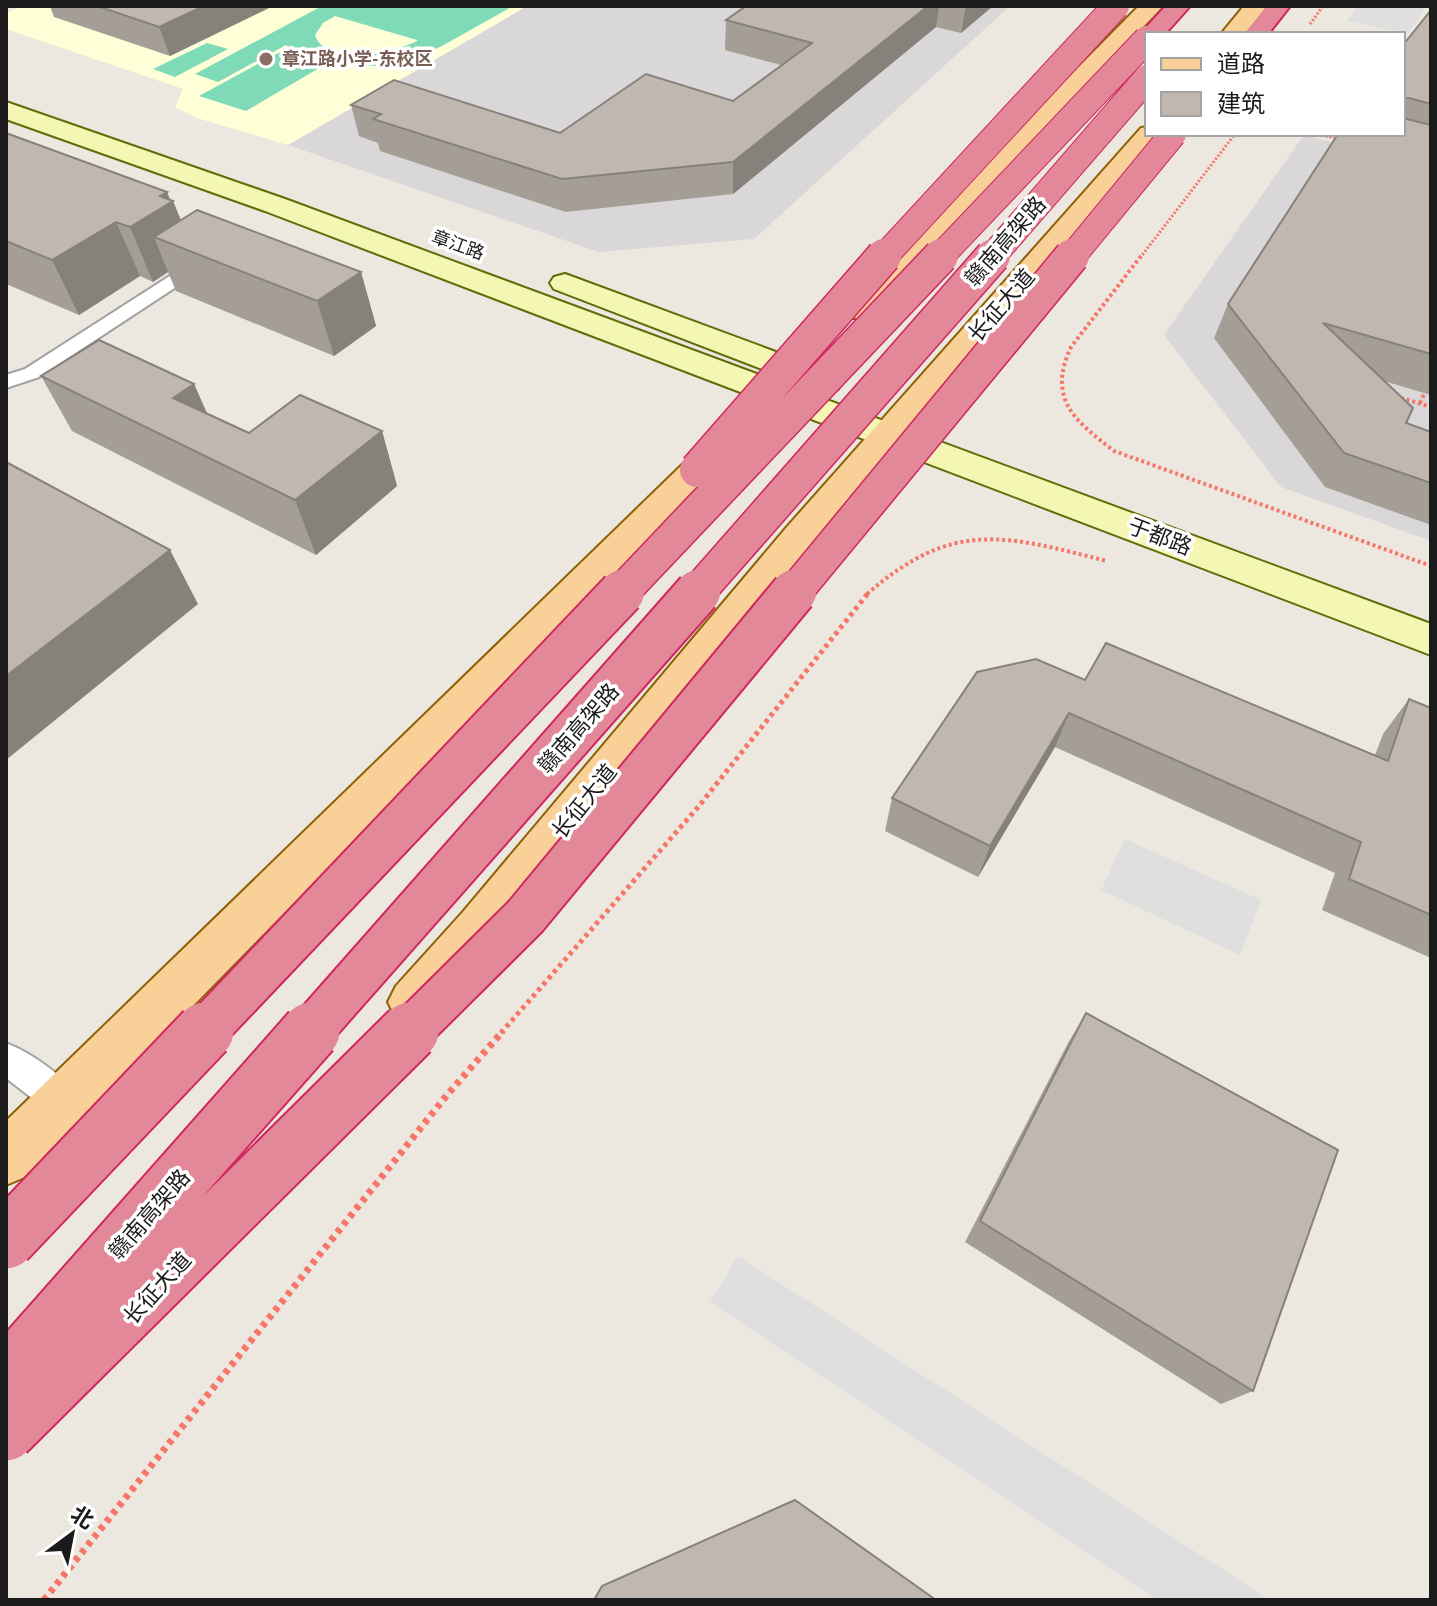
<svg xmlns="http://www.w3.org/2000/svg" width="1437" height="1606" font-family="'PT Sans','Noto Sans SC',sans-serif">
  <style>
    .residential { fill: #d9d7d7 }
    .education { fill: #fefed7 }
    .pitch { fill: #7fdab8; fill-rule: evenodd }
    .parking { fill: #dfdfdf }
    .lines { fill: none; stroke-linecap: round; stroke-linejoin: round }
    .lane-casing { stroke: #a2a2a2; stroke-width: 4 }
    .secondary-casing { stroke: #606c07; stroke-width: 4 }
    .primary-casing { stroke: #8d6104; stroke-width: 4 }
    .highway-casing { stroke: #d02760; stroke-width: 4 }
    .path-far3 { stroke: #f67767; stroke-width: 3; stroke-dasharray: 2 2; stroke-linecap: butt }
    .path-far2 { stroke: #f67767; stroke-width: 4; stroke-dasharray: 3 3; stroke-linecap: butt }
    .path-far1 { stroke: #f67767; stroke-width: 5; stroke-dasharray: 4 4; stroke-linecap: butt }
    .path { stroke: #f67767; stroke-width: 7; stroke-dasharray: 5 5; stroke-linecap: butt }
    .lane { fill: #fff; fill-rule: evenodd }
    .secondary { fill: #f3f7b3; fill-rule: evenodd }
    .primary { fill: #f9d098; fill-rule: evenodd }
    .highway { fill: #e38898; fill-rule: evenodd }
    .highway-bridge-far3-casing { stroke: #d02760; stroke-width: 28; stroke-linecap: butt }
    .highway-bridge-far2-casing { stroke: #d02760; stroke-width: 37; stroke-linecap: butt }
    .highway-bridge-far1-casing { stroke: #d02760; stroke-width: 48; stroke-linecap: butt }
    .highway-bridge-casing { stroke: #d02760; stroke-width: 61; stroke-linecap: butt }
    .highway-bridge-far3 { stroke: #e38898; stroke-width: 26 }
    .highway-bridge-far2 { stroke: #e38898; stroke-width: 34 }
    .highway-bridge-far1 { stroke: #e38898; stroke-width: 44 }
    .highway-bridge { stroke: #e38898; stroke-width: 57 }
    .wall { fill: #a59e97 }
    .shaded-wall { fill: #86817b }
    .building { fill: #c0b8b0; stroke: #86817b; stroke-width: 2 }
    .education-dot { fill: #8d6e63; stroke: #fff; stroke-width: 3 }
    .labels { text-anchor: middle; stroke-width: 7; stroke-linejoin: round; paint-order: stroke }
    .far-education-label { font-size: 18px; font-weight: bold; fill: #785e54; stroke: #fff; text-anchor: start }
    .far-street-label { font-size: 18px; fill: #1b1b1b; stroke: #fff }
    .street-label { font-size: 22px; fill: #1b1b1b; stroke: #fff }
  </style>
  <rect width="100%" height="100%" fill="#ece8e0"/>
  <path class="residential" d="M 527,6 L 1010,6 L 754,239 L 599,252 L 288,145 Z
    M 1304,135 L 1431,168 L 1431,541 L 1281,487 L 1164,335 Z"/>
  <path class="education" d="M 23,6 L 527,6 L 288,145 L 197,118 L 175,107 L 183,89 L 6,29 L 6,13 Z"/>
  <path class="pitch" d="M 322,6 L 513,6 L 442,46 L 406,61 L 374,66 L 326,64 L 246,111 L 199,96 L 280,52 L 305,59 L 286,45 L 218,82 L 195,74 ZM 335,16 L 417,40 L 417,41 C 394,53 327,69 315,35 L 323,23 Z
    M 207,43 L 228,49 L 175,77 L 153,69 Z"/>
  <path class="parking" d="M 1357,6 L 1426,6 L 1408,34 L 1347,21 Z
    M 1125,839 L 1261,900 L 1240,955 L 1101,890 Z
    M 738,1256 L 1270,1600 L 1157,1600 L 710,1302 Z"/>
  <g class="lines">
    <defs>
      <path id="lane" d="M 204,254 L 211,256 L 211,264 L 39,377 L 6,388 L 6,375 L 25,369 Z
        M 6,1043 C 30,1052 70,1079 80,1102 L 75,1113 L 63,1118 L 51,1113 L 6,1078 Z"/>
      <path id="secondary" d="M 6,102 L 285,199 L 1431,624 L 1431,655 L 265,211 L 6,119 Z
        M 565,274 L 838,375 L 842,382 L 838,389 L 826,392 L 814,389 L 554,289 L 550,283 L 554,277 Z"/>
      <path id="primary" d="M 1139,6 L 1163,6 L 866,318 L 844,318 L 840,311 L 844,304 Z
        M 1244,6 L 1267,6 L 1245,34 L 1221,34 Z
        M 1147,127 L 1147,134 L 1163,134 L 812,546 L 496,943 L 430,1018 L 413,1025 L 396,1018 L 388,1002 L 396,986 L 462,913 L 786,528 L 1141,128 Z
        M 728,429 L 740,432 L 745,440 L 740,448 L 25,1177 L 6,1185 L 6,1121 L 716,432 Z"/>
      <path id="highway" d="M 1166,6 L 1190,6 L 1165,34 L 1147,34 L 1147,40 L 1144,39 L 1140,34 Z
        M 1267,6 L 1290,6 L 1268,34 L 1244,34 Z"/>
    </defs>
    <use href="#lane" class="lane-casing"/>
    <use href="#secondary" class="secondary-casing"/>
    <use href="#primary" class="primary-casing"/>
    <use href="#highway" class="highway-casing"/>
    <path class="path-far3" d="M 1310,24 L 1323,6
      M 1318,134 L 1341,140
      M 1140,258 L 1235,134"/>
    <path class="path-far2" d="M 1141,256 L 1071,347 C 1047,399 1074,420 1114,451 L 1431,566
      M 1395,396 L 1431,407
      M 1420,403 L 1431,379
      M 867,594 C 953,519 1004,535 1107,561"/>
    <path class="path-far1" d="M 501,1033 L 699,806 L 869,592"/>
    <path class="path" d="M 44,1600 L 447,1095 L 503,1031"/>
    <use href="#lane" class="lane"/>
    <use href="#secondary" class="secondary"/>
    <use href="#primary" class="primary"/>
    <use href="#highway" class="highway"/>
    <defs>
      <path id="highway-bridge-far3" d="M 883,258 L 1116,6
        M 939,258 L 1147,39
        M 991,258 L 1147,78
        M 1071,258 L 1173,134"/>
      <path id="highway-bridge-far2" d="M 697,470 L 884,256
        M 620,594 L 941,256
        M 696,594 L 993,256
        M 793,594 L 1072,256"/>
      <path id="highway-bridge-far1" d="M 203,1033 L 622,592
        M 309,1033 L 698,592
        M 408,1033 L 525,917 L 794,592"/>
      <path id="highway-bridge" d="M 6,1240 L 205,1031
        M 6,1376 L 311,1031
        M 6,1432 L 410,1031"/>
    </defs>
    <use href="#highway-bridge-far3" class="highway-bridge-far3-casing"/>
    <use href="#highway-bridge-far2" class="highway-bridge-far2-casing"/>
    <use href="#highway-bridge-far1" class="highway-bridge-far1-casing"/>
    <use href="#highway-bridge" class="highway-bridge-casing"/>
    <use href="#highway-bridge-far3" class="highway-bridge-far3"/>
    <use href="#highway-bridge-far2" class="highway-bridge-far2"/>
    <use href="#highway-bridge-far1" class="highway-bridge-far1"/>
    <use href="#highway-bridge" class="highway-bridge"/>
  </g>
  <path class="wall" d="M 50,6 L 273,6 L 170,56 L 54,17 Z
    M 746,6 L 993,6 L 961,33 L 936,27 L 733,194 L 566,212 L 380,151 L 378,143 L 359,136 L 351,105 L 560,133 L 733,101 L 781,65 L 725,50 L 726,20 Z
    M 1431,10 L 1431,395 L 1384,381 L 1406,423 L 1431,432 L 1431,525 L 1325,487 L 1214,338 L 1228,304 L 1403,134 L 1403,45 Z
    M 6,133 L 167,192 L 170,200 L 173,201 L 181,220 L 361,272 L 376,326 L 334,356 L 176,291 L 168,272 L 153,282 L 140,276 L 79,315 L 6,284 Z
    M 41,376 L 194,384 L 207,413 L 249,433 L 382,431 L 397,486 L 316,555 L 72,431 Z
    M 1085,680 L 1375,755 L 1383,734 L 1409,699 L 1431,708 L 1431,958 L 1322,910 L 1335,873 L 1055,747 L 978,877 L 885,831 L 892,798 Z
    M 1086,1013 L 1253,1391 L 1221,1404 L 965,1242 L 1068,1043 Z"/>
  <path class="shaded-wall" d="M 204,6 L 273,6 L 170,56 L 159,27 Z
    M 928,6 L 939,6 L 936,27 L 733,194 L 733,162 Z
    M 966,6 L 993,6 L 961,33 Z
    M 167,192 L 171,202 L 173,201 L 193,252 L 154,237 L 168,272 L 153,282 L 130,227 L 160,196 Z
    M 116,222 L 140,276 L 79,315 L 52,260 Z
    M 361,272 L 376,326 L 334,356 L 317,301 Z
    M 194,384 L 218,439 L 173,398 Z
    M 382,431 L 397,486 L 316,555 L 295,500 Z
    M 170,550 L 198,604 L 6,760 L 6,676 Z
    M 1069,713 L 1055,747 L 978,877 L 990,846 Z"/>
  <path class="building" d="M 97,6 L 204,6 L 159,27 Z
    M 746,6 L 928,6 L 733,162 L 562,179 L 373,119 L 381,114 L 351,105 L 394,80 L 560,133 L 646,74 L 733,101 L 812,43 L 726,20 Z
    M 1431,10 L 1431,104 L 1409,98 L 1403,98 L 1403,45 Z
    M 1403,118 L 1431,125 L 1431,354 L 1323,323 L 1413,408 L 1406,423 L 1431,432 L 1431,483 L 1344,453 L 1228,304 L 1338,134 L 1403,134 Z
    M 6,133 L 167,192 L 160,196 L 173,201 L 130,227 L 116,222 L 52,260 L 6,241 Z
    M 197,210 L 361,272 L 317,301 L 154,237 Z
    M 99,340 L 194,384 L 173,398 L 249,433 L 300,395 L 382,431 L 295,500 L 41,376 Z
    M 6,462 L 170,550 L 6,676 Z
    M 1106,643 L 1388,761 L 1409,699 L 1431,708 L 1431,915 L 1349,879 L 1361,842 L 1069,713 L 990,846 L 892,798 L 977,672 L 1036,659 L 1085,680 Z
    M 1086,1013 L 1338,1150 L 1253,1391 L 980,1221 Z
    M 795,1500 L 936,1600 L 594,1600 L 602,1586 Z"/>
  <circle class="education-dot" cx="266" cy="59" r="8"/>
  <g class="labels">
    <g class="far-education-label">
      <text x="282" y="65">章江路小学-东校区</text>
    </g>
    <g class="far-street-label">
      <text transform="translate(458 245) rotate(20)" y="6">章江路</text>
    </g>
    <g class="street-label">
      <text transform="translate(1005 241) rotate(-49)" y="8">赣南高架路</text>
      <text transform="translate(1001 305) rotate(-49)" y="8">长征大道</text>
      <text transform="translate(1160 536) rotate(21)" y="8">于都路</text>
      <text transform="translate(578 728) rotate(-49)" y="8">赣南高架路</text>
      <text transform="translate(584 801) rotate(-51)" y="8">长征大道</text>
      <text transform="translate(149 1214) rotate(-49)" y="8">赣南高架路</text>
      <text transform="translate(157 1288) rotate(-48)" y="8">长征大道</text>
    </g>
  </g>
  <rect width="1437" height="1606" fill="none" stroke="#1b1b1b" stroke-width="16"/>
  <rect x="1145" y="32" width="260" height="104" fill="#ffffff" stroke="#a4a4a4" stroke-width="2"/>
  <rect x="1161" y="58" width="40" height="12" fill="#f9d098" stroke="#a4a4a4" stroke-width="2"/>
  <text x="1217" y="72" font-size="24" fill="#1b1b1b">道路</text>
  <rect x="1161" y="92" width="40" height="24" fill="#c0b8b0" stroke="#a4a4a4" stroke-width="2"/>
  <text x="1217" y="112" font-size="24" fill="#1b1b1b">建筑</text>
  <g transform="translate(72 1534) rotate(32)" stroke="#ffffff" stroke-width="6" paint-order="stroke">
  <path d="M0-6L14 30L0 20L-14 30Z" fill="#1b1b1b"/>
  <text y="-12" font-size="22" font-weight="bold" text-anchor="middle" fill="#1b1b1b">北</text>
  </g>
</svg>
